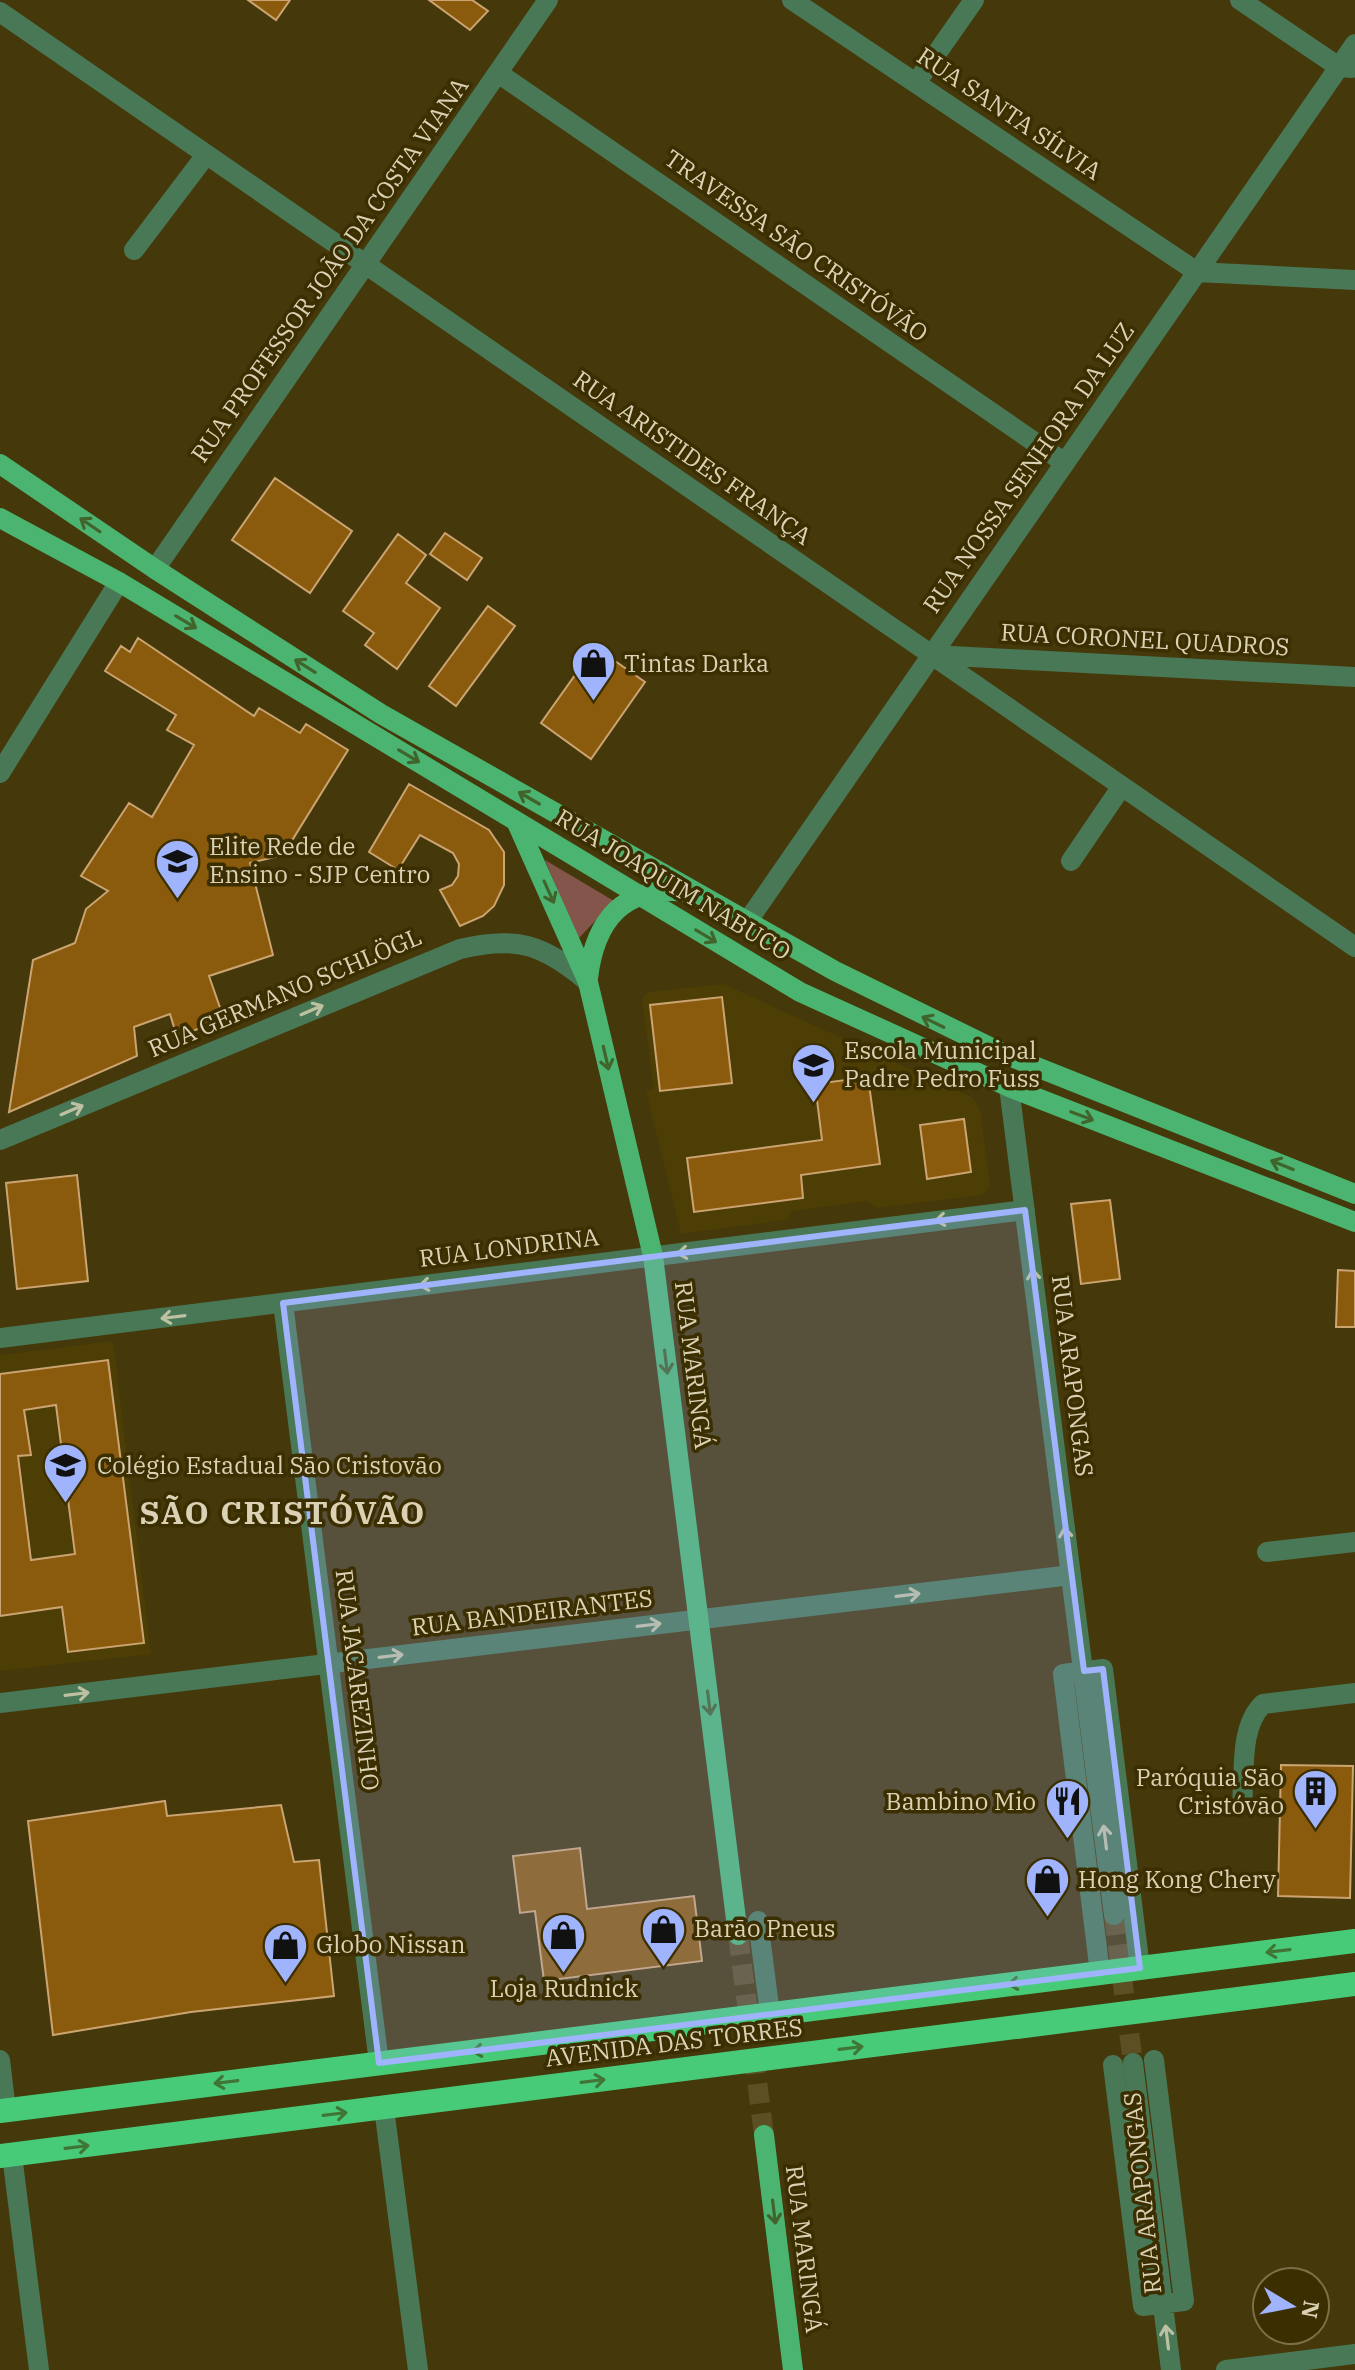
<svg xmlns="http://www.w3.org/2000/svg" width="1355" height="2370" font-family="'IBM Plex Serif',serif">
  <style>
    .built { fill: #4d3e06 }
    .green { fill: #84554b }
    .building { fill: #8a5b0c; stroke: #cba472; stroke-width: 2; fill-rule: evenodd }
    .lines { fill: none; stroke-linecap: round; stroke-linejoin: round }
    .minor-tunnel { stroke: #5c4f24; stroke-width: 20; stroke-dasharray: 20 10; stroke-linecap: butt }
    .major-tunnel { stroke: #5c4f24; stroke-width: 20; stroke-dasharray: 20 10; stroke-linecap: butt }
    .minor { stroke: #497856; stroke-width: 20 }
    .major { stroke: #4ab470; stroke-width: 20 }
    .highway { stroke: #47cb79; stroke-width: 24 }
    .oneway { stroke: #41642d }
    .oneway2 { stroke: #bec0a2 }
    .oneway3 { stroke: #407536 }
    .marked { fill: #a0b3fd; fill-opacity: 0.2; stroke: #a0b3fd; stroke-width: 6; stroke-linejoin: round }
    .labels { text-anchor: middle; stroke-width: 7; stroke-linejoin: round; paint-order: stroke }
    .street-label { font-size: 24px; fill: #dbd2b5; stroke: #3b2e00 }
    .poi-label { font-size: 24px; fill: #dbd2b5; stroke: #3b2e00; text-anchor: start }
    .district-label { font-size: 32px; font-weight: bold; letter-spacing: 2px; fill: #dbd2b5; stroke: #3b2e00 }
  </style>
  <rect width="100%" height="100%" fill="#45380a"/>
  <path class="built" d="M 724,984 L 973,1098 L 980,1109 L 990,1186 L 982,1195 L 877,1208 L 867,1201 L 792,1211 L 786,1220 L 681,1234 L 646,1091 L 654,1089 L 642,999 L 648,992 Z
    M 113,1341 L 151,1654 L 0,1671 L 0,1355 Z"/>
  <path class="green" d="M 545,860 L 614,901 L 578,939 Z"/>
  <path class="building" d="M 248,0 L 290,0 L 276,20 Z
    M 429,0 L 472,0 L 488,11 L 470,30 Z
    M 275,478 L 352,531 L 310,593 L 232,540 Z
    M 445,533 L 482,558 L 467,580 L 430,554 Z
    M 398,534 L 426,555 L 406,583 L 440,608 L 397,669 L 365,645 L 374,633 L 343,611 Z
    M 488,606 L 515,626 L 456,706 L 429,686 Z
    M 138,638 L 254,716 L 259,708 L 300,733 L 306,724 L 348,750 L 283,855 L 250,863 L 273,955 L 209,976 L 224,1019 L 177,1037 L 170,1014 L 134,1027 L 137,1056 L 9,1112 L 33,960 L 75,943 L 86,909 L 108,891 L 81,876 L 129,803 L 152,817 L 194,745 L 167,730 L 176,715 L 105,671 L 121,646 L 130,652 Z
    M 595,647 L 645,682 L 591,759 L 541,723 Z
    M 409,784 L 489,830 L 504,852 L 504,885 L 494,906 L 483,916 L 460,926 L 440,890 L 452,885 L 458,876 L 459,864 L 453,853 L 420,835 L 398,870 L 369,852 Z
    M 722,997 L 732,1083 L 660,1091 L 650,1005 Z
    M 868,1077 L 880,1164 L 801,1175 L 803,1198 L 694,1212 L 687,1158 L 822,1140 L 815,1084 Z
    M 964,1119 L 971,1172 L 927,1179 L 920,1125 Z
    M 77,1175 L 88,1281 L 17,1289 L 6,1183 Z
    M 1110,1200 L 1120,1279 L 1081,1284 L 1071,1204 Z
    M 1338,1270 L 1355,1271 L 1355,1327 L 1336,1327 Z
    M 108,1360 L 144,1643 L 68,1652 L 62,1607 L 0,1616 L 0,1374 ZM 56,1405 L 75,1554 L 31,1560 L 18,1456 L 31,1455 L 24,1410 Z
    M 1281,1765 L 1353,1766 L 1350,1898 L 1278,1896 Z
    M 165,1801 L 167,1816 L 281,1805 L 294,1862 L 319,1860 L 334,1996 L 191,2012 L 53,2035 L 28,1821 Z
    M 580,1848 L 587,1909 L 694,1896 L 702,1961 L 544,1981 L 535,1911 L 520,1913 L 513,1856 Z"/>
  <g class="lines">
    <path class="minor-tunnel" d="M 1114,1915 L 1133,2063"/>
    <path class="major-tunnel" d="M 738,1935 L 764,2135"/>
    <path class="minor" d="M 792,0 L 1197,272 L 1355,280
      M 1240,0 L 1339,67 L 1352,68
      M 0,12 L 1355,947
      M 498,73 L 1065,463
      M 916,83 L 974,0
      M 134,250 L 206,155
      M 155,569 L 548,0
      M 932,655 L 1355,677
      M 0,773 L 119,582
      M 1071,861 L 1122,786
      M 747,922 L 1355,44
      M 1009,1087 L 1114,1915
      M 0,1140 L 460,949 C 517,935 544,945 588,982
      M 283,1303 L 379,2063
      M 0,1338 L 1025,1210
      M 1267,1552 L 1355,1542
      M 0,1703 L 1071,1575
      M 1242,1804 C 1245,1773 1239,1727 1263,1704 L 1355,1693
      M 758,1921 L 770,2014
      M 1100,1973 L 1063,1674 L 1103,1669 L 1140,1968
      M 0,2060 L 6,2110
      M 1133,2063 L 1171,2370
      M 1113,2065 L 1143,2306 L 1184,2301 L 1154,2060
      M 384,2108 L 418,2370
      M 12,2155 L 39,2370
      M 1226,2370 L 1355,2354"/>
    <path class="major" d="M 0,464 L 155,569 L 381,714 L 835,971 L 1004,1054 L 1355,1194
      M 0,518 L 119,582 L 800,992 L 1009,1087 L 1355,1222
      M 516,821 L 588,982 L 653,1256 L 738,1935
      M 588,978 C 595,920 624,884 687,892
      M 764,2135 L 793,2370"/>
    <path class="highway" d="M 0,2111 L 1355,1941
      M 0,2156 L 1355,1984"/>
  </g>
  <defs><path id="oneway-shaft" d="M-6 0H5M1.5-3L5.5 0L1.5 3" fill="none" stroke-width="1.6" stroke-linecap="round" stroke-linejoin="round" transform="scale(2)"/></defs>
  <g class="oneway">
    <use href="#oneway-shaft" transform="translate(90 525) rotate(-146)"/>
    <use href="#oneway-shaft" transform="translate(186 622) rotate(31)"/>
    <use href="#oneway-shaft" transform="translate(305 666) rotate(-148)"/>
    <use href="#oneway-shaft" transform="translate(409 756) rotate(31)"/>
    <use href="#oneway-shaft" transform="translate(529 798) rotate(-150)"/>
    <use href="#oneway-shaft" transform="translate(549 892) rotate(66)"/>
    <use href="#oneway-shaft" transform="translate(706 936) rotate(31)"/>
    <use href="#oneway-shaft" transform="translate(933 1022) rotate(-154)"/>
    <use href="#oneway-shaft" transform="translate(606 1058) rotate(77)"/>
    <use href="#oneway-shaft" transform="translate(1082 1116) rotate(21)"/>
    <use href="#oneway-shaft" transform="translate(1282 1165) rotate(-158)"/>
    <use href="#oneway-shaft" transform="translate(666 1362) rotate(83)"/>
    <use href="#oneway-shaft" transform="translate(709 1703) rotate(83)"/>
    <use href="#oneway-shaft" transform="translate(774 2212) rotate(83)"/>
  </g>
  <g class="oneway2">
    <use href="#oneway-shaft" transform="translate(312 1010) rotate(-23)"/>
    <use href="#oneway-shaft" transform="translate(72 1110) rotate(-23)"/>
    <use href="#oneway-shaft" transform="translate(947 1219) rotate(173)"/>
    <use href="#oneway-shaft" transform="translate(689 1252) rotate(173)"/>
    <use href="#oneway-shaft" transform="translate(1034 1281) rotate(-97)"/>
    <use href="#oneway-shaft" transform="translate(431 1284) rotate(173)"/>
    <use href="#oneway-shaft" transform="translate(173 1317) rotate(173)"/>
    <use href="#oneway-shaft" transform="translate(1066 1539) rotate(-97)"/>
    <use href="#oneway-shaft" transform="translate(908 1595) rotate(-7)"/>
    <use href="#oneway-shaft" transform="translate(649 1625) rotate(-7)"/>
    <use href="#oneway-shaft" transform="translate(391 1656) rotate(-7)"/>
    <use href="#oneway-shaft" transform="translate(77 1694) rotate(-7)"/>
    <use href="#oneway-shaft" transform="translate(1105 1837) rotate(-97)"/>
    <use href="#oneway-shaft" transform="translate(1167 2337) rotate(-97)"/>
  </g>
  <g class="oneway3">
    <use href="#oneway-shaft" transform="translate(1278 1951) rotate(173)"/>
    <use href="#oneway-shaft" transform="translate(1020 1983) rotate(173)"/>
    <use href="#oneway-shaft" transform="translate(851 2048) rotate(-7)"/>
    <use href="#oneway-shaft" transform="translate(484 2050) rotate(173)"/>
    <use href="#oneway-shaft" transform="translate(593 2081) rotate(-7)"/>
    <use href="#oneway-shaft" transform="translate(226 2082) rotate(173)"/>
    <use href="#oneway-shaft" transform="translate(335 2114) rotate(-7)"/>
    <use href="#oneway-shaft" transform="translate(77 2147) rotate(-7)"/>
  </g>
  <path class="marked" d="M 1025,1210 L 1084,1671 L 1103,1669 L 1140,1968 L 379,2063 L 283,1303 Z"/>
  <defs>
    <symbol id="shop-pin" viewBox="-11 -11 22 30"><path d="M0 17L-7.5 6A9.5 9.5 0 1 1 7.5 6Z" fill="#a0b3fd" stroke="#3b2e00"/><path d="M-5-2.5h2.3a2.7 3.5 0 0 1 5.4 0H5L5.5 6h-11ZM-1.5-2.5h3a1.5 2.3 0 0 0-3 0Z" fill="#111"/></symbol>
    <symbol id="school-pin" viewBox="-11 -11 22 30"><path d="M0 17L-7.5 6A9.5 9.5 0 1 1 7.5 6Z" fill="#a0b3fd" stroke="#3b2e00"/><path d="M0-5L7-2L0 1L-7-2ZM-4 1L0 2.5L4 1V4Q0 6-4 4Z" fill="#111"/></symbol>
    <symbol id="building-pin" viewBox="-11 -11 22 30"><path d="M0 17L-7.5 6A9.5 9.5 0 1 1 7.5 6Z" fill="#a0b3fd" stroke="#3b2e00"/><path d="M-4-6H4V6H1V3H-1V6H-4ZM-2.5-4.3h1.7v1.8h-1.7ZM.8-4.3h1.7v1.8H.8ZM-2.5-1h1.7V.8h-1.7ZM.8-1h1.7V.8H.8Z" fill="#111"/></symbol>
    <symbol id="restaurant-pin" viewBox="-11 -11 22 30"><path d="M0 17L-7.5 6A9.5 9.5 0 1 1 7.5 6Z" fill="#a0b3fd" stroke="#3b2e00"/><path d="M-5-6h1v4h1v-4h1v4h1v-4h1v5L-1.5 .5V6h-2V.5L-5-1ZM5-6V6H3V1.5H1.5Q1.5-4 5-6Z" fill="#111"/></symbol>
  </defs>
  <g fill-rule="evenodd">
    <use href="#shop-pin" x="568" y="638" width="51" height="69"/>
    <use href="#school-pin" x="152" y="836" width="51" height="69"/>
    <use href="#school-pin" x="788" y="1040" width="51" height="69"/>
    <use href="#school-pin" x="40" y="1440" width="51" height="69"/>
    <use href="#building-pin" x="1290" y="1766" width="51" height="69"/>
    <use href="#restaurant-pin" x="1042" y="1776" width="51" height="69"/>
    <use href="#shop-pin" x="1022" y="1854" width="51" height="69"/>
    <use href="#shop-pin" x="638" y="1904" width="51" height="69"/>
    <use href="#shop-pin" x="538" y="1910" width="51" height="69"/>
    <use href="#shop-pin" x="260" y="1920" width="51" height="69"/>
  </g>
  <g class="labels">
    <g class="street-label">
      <text transform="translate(1009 114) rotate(34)" y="8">RUA SANTA SÍLVIA</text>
      <text transform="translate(796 246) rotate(35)" y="8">TRAVESSA SÃO CRISTÓVÃO</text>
      <text transform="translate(330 270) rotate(-55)" y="8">RUA PROFESSOR JOÃO DA COSTA VIANA</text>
      <text transform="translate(692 458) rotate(35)" y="8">RUA ARISTIDES FRANÇA</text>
      <text transform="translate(1029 468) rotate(-55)" y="8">RUA NOSSA SENHORA DA LUZ</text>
      <text transform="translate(1145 640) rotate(3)" y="8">RUA CORONEL QUADROS</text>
      <text transform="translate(673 885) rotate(31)" y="8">RUA JOAQUIM NABUCO</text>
      <text transform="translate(285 993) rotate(-23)" y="8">RUA GERMANO SCHLÖGL</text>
      <text transform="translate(509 1248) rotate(-7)" y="8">RUA LONDRINA</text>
      <text transform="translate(693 1365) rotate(83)" y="8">RUA MARINGÁ</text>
      <text transform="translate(1072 1376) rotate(83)" y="8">RUA ARAPONGAS</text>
      <text transform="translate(532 1613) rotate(-7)" y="8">RUA BANDEIRANTES</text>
      <text transform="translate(357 1680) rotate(83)" y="8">RUA JACAREZINHO</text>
      <text transform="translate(674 2043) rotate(-7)" y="8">AVENIDA DAS TORRES</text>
      <text transform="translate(1143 2193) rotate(-96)" y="8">RUA ARAPONGAS</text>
      <text transform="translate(804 2249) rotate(83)" y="8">RUA MARINGÁ</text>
    </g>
    <g class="poi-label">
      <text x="624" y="672">Tintas Darka</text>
      <text x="209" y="855">Elite Rede de<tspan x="209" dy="28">Ensino - SJP Centro</tspan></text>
      <text x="844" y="1059">Escola Municipal<tspan x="844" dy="28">Padre Pedro Fuss</tspan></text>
      <text x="97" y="1474">Colégio Estadual São Cristovão</text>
      <text x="1284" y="1786" text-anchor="end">Paróquia São<tspan x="1284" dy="28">Cristóvão</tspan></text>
      <text x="1036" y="1810" text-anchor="end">Bambino Mio</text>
      <text x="1078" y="1888">Hong Kong Chery</text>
      <text x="694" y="1937">Barão Pneus</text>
      <text x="316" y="1953">Globo Nissan</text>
      <text x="564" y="1997" text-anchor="middle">Loja Rudnick</text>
    </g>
    <g class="district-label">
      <text x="283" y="1524">SÃO CRISTÓVÃO</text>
    </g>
  </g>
  <g transform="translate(1291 2306) rotate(100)"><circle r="38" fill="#3b2e00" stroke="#7b7048" stroke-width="2"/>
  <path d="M0-6L14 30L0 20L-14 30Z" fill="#a0b3fd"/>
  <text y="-12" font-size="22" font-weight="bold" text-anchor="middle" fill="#dbd2b5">N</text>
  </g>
</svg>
